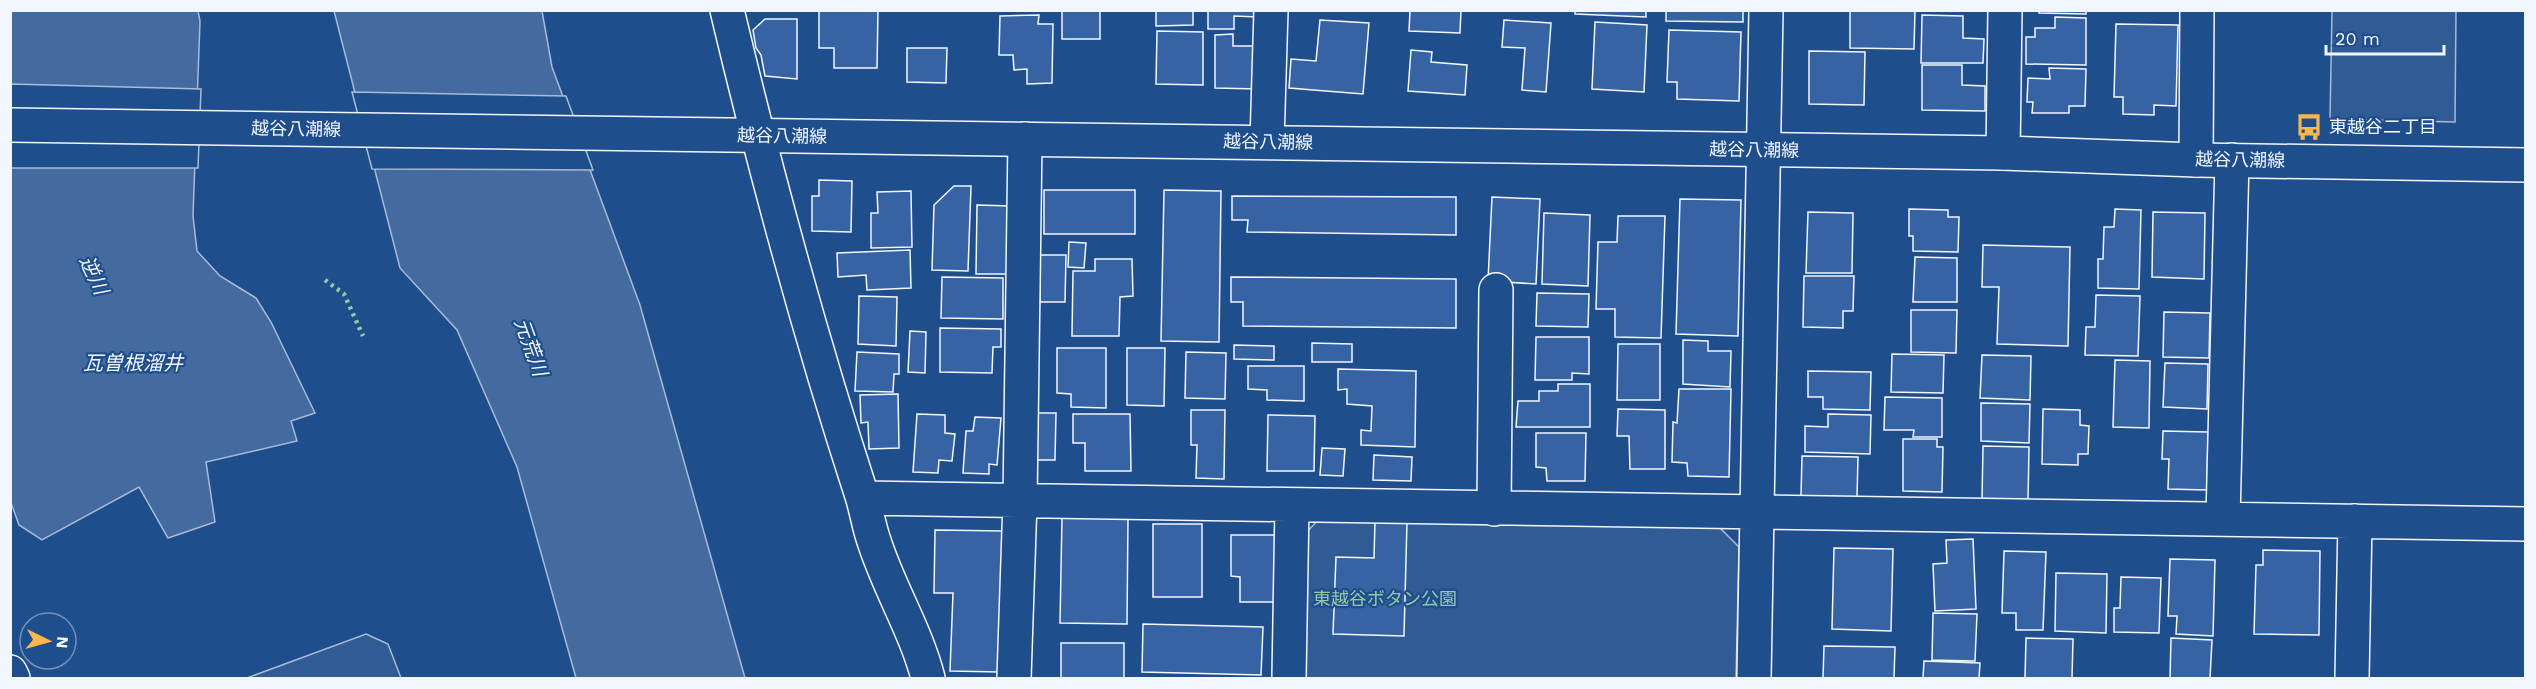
<svg xmlns="http://www.w3.org/2000/svg" width="2536" height="689" font-family="'Work Sans','Noto Sans JP',sans-serif">
  <style>
    .built { fill: #305b95; stroke: #a8bbd7; stroke-width: 1.5 }
    .water { fill: #446ba0; stroke: #a8bbd7; stroke-width: 1.5 }
    .pier { fill: #1f4e8c; stroke: #a8bbd7; stroke-width: 1.5 }
    .building { fill: #3563a3; stroke: #f2f6ff; stroke-width: 1.5 }
    .lines { fill: none; stroke-linecap: round; stroke-linejoin: round }
    .minor-casing { stroke: #f2f6ff; stroke-width: 36 }
    .major-casing { stroke: #f2f6ff; stroke-width: 36 }
    .minor { stroke: #1f4e8c; stroke-width: 33 }
    .major { stroke: #1f4e8c; stroke-width: 33 }
    .hedge { stroke: #97c8a6; stroke-width: 4.5; stroke-dasharray: 3 4.5; stroke-linecap: butt }
    .labels { text-anchor: middle; stroke-width: 4.5; stroke-linejoin: round; paint-order: stroke }
    .poi-label { font-size: 18px; fill: #f2f6ff; stroke: #1f4e8c; text-anchor: start }
    .street-label { font-size: 18px; fill: #f2f6ff; stroke: #1f4e8c }
    .park-label { font-size: 18px; fill: #97c8a6; stroke: #1f4e8c }
    .water-label { font-size: 20px; font-style: italic; fill: #f2f6ff; stroke: #1f4e8c }
  </style>
  <rect width="100%" height="100%" fill="#1f4e8c"/>
  <path class="built" d="M 2332,11 L 2456,11 L 2455,122 L 2330,119 Z
    M 1320,518 L 1717,525 L 1739,547 L 1736,678 L 1302,678 L 1304,535 Z
    M 366,634 L 388,644 L 401,678 L 247,678 Z"/>
  <path class="water" d="M 10,11 L 198,11 L 200,21 L 193,216 L 197,251 L 220,276 L 256,298 L 271,322 L 315,413 L 291,421 L 297,441 L 206,462 L 215,522 L 168,538 L 139,487 L 42,540 L 19,525 L 10,500 Z
    M 334,11 L 542,11 L 552,67 L 640,305 L 745,678 L 576,678 L 517,467 L 457,330 L 400,268 Z"/>
  <path class="pier" d="M 11,84 L 201,89 L 198,168 L 11,168 Z
    M 352,92 L 566,96 L 593,170 L 372,169 Z"/>
  <path class="building" d="M 819,10 L 878,10 L 877,68 L 834,68 L 834,48 L 819,48 Z
    M 1062,10 L 1100,10 L 1100,39 L 1062,39 Z
    M 1156,10 L 1193,10 L 1193,25 L 1156,26 Z
    M 1208,10 L 1258,10 L 1258,17 L 1234,16 L 1234,29 L 1208,29 Z
    M 1410,10 L 1461,10 L 1460,33 L 1409,31 Z
    M 1575,10 L 1646,10 L 1646,17 L 1575,14 Z
    M 1666,10 L 1743,10 L 1743,22 L 1666,21 Z
    M 1850,10 L 1915,10 L 1914,49 L 1850,48 Z
    M 2039,10 L 2086,10 L 2086,14 L 2039,13 Z
    M 1039,15 L 1038,24 L 1053,24 L 1052,83 L 1027,84 L 1027,69 L 1014,70 L 1013,55 L 999,55 L 1000,16 Z
    M 1922,15 L 1963,16 L 1963,38 L 1984,39 L 1983,63 L 1921,63 Z
    M 2055,17 L 2086,18 L 2086,65 L 2026,64 L 2026,37 L 2035,37 L 2035,28 L 2055,28 Z
    M 765,19 L 797,19 L 797,79 L 765,76 L 761,55 L 756,48 L 753,30 Z
    M 1320,20 L 1369,23 L 1363,94 L 1289,88 L 1291,59 L 1316,61 Z
    M 1504,20 L 1551,23 L 1546,92 L 1522,90 L 1525,48 L 1502,47 Z
    M 1595,22 L 1647,25 L 1644,92 L 1592,89 Z
    M 2116,24 L 2178,25 L 2176,106 L 2154,105 L 2154,115 L 2123,114 L 2123,97 L 2114,97 Z
    M 1669,30 L 1741,32 L 1739,101 L 1677,99 L 1677,82 L 1667,82 Z
    M 1157,31 L 1203,32 L 1203,85 L 1156,84 Z
    M 1233,34 L 1233,46 L 1259,46 L 1258,89 L 1215,88 L 1215,35 Z
    M 907,48 L 947,48 L 946,83 L 907,82 Z
    M 1411,50 L 1432,52 L 1431,62 L 1467,65 L 1465,95 L 1408,91 Z
    M 1809,51 L 1865,52 L 1864,105 L 1809,104 Z
    M 1922,65 L 1962,65 L 1962,85 L 1985,86 L 1985,111 L 1922,110 Z
    M 2049,68 L 2086,69 L 2085,106 L 2069,106 L 2069,113 L 2032,113 L 2033,102 L 2027,102 L 2028,78 L 2050,79 Z
    M 819,180 L 852,181 L 851,232 L 812,231 L 812,196 L 819,196 Z
    M 954,186 L 971,186 L 968,271 L 932,270 L 934,205 Z
    M 1044,190 L 1135,190 L 1135,234 L 1044,234 Z
    M 1164,190 L 1221,191 L 1219,342 L 1161,341 Z
    M 911,191 L 912,247 L 871,248 L 871,213 L 878,213 L 877,192 Z
    M 1232,196 L 1456,197 L 1456,235 L 1247,232 L 1248,220 L 1232,220 Z
    M 1492,197 L 1540,199 L 1536,284 L 1488,281 Z
    M 1680,199 L 1741,200 L 1738,336 L 1676,334 Z
    M 977,205 L 1011,206 L 1009,274 L 976,274 Z
    M 1909,209 L 1948,210 L 1948,217 L 1959,217 L 1958,252 L 1913,251 L 1913,236 L 1909,236 Z
    M 2115,209 L 2141,210 L 2139,289 L 2098,288 L 2098,259 L 2103,259 L 2104,227 L 2114,227 Z
    M 1808,212 L 1853,213 L 1852,273 L 1806,273 Z
    M 2153,212 L 2205,213 L 2204,279 L 2152,277 Z
    M 1544,213 L 1590,215 L 1588,286 L 1542,284 Z
    M 1618,216 L 1665,216 L 1661,338 L 1615,337 L 1615,309 L 1596,309 L 1598,242 L 1617,242 Z
    M 1069,242 L 1086,243 L 1084,268 L 1068,267 Z
    M 1983,245 L 2070,247 L 2068,346 L 1997,344 L 1999,287 L 1982,287 Z
    M 910,250 L 911,288 L 867,290 L 866,275 L 838,277 L 837,253 Z
    M 1040,255 L 1066,255 L 1065,302 L 1040,302 Z
    M 1915,257 L 1957,258 L 1957,302 L 1913,302 Z
    M 1095,259 L 1132,259 L 1133,296 L 1120,297 L 1119,336 L 1072,336 L 1073,271 L 1095,271 Z
    M 1804,276 L 1854,276 L 1853,311 L 1843,311 L 1843,328 L 1803,327 Z
    M 942,277 L 1003,278 L 1003,319 L 941,318 Z
    M 1231,277 L 1456,279 L 1456,328 L 1243,326 L 1243,302 L 1231,302 Z
    M 1537,293 L 1589,294 L 1588,327 L 1536,326 Z
    M 2096,295 L 2140,296 L 2138,356 L 2085,355 L 2086,327 L 2095,327 Z
    M 859,296 L 897,297 L 896,346 L 858,344 Z
    M 1911,310 L 1957,310 L 1956,353 L 1911,352 Z
    M 2164,312 L 2210,313 L 2209,358 L 2163,357 Z
    M 940,328 L 1001,329 L 1001,347 L 993,347 L 992,373 L 940,372 Z
    M 910,331 L 926,332 L 925,373 L 908,372 Z
    M 1536,337 L 1589,337 L 1589,374 L 1572,373 L 1572,380 L 1535,380 Z
    M 1683,340 L 1708,341 L 1708,351 L 1731,351 L 1730,387 L 1683,384 Z
    M 1312,343 L 1352,344 L 1352,362 L 1312,362 Z
    M 1618,344 L 1660,344 L 1660,400 L 1617,400 Z
    M 1234,345 L 1274,346 L 1274,360 L 1234,359 Z
    M 1057,348 L 1106,348 L 1106,408 L 1071,407 L 1071,394 L 1057,393 Z
    M 1127,348 L 1165,348 L 1164,406 L 1127,405 Z
    M 857,352 L 899,354 L 899,374 L 894,374 L 893,392 L 855,391 Z
    M 1186,352 L 1226,353 L 1225,399 L 1185,398 Z
    M 1892,354 L 1944,355 L 1943,393 L 1891,392 Z
    M 1982,355 L 2031,356 L 2030,400 L 1980,398 Z
    M 2115,360 L 2150,361 L 2149,428 L 2113,427 Z
    M 2165,363 L 2208,364 L 2207,409 L 2163,407 Z
    M 1248,366 L 1304,366 L 1304,401 L 1267,400 L 1267,390 L 1248,389 Z
    M 1338,369 L 1416,371 L 1415,447 L 1361,445 L 1361,430 L 1371,431 L 1372,406 L 1347,404 L 1347,389 L 1338,390 Z
    M 1808,371 L 1871,372 L 1870,410 L 1823,409 L 1823,397 L 1808,397 Z
    M 1558,384 L 1590,384 L 1590,427 L 1516,427 L 1518,401 L 1539,401 L 1539,391 L 1558,391 Z
    M 1679,389 L 1731,389 L 1729,477 L 1688,476 L 1687,463 L 1672,462 L 1673,422 L 1677,423 Z
    M 898,394 L 899,448 L 869,449 L 868,422 L 861,423 L 860,395 Z
    M 1885,397 L 1942,398 L 1942,437 L 1913,437 L 1914,430 L 1884,430 Z
    M 1981,403 L 2030,404 L 2029,443 L 1981,441 Z
    M 1618,409 L 1665,410 L 1665,469 L 1630,469 L 1629,436 L 1617,436 Z
    M 2043,409 L 2080,410 L 2080,425 L 2089,426 L 2088,454 L 2078,454 L 2078,465 L 2042,464 Z
    M 1191,410 L 1225,410 L 1224,479 L 1196,478 L 1197,445 L 1191,445 Z
    M 1036,413 L 1056,413 L 1055,460 L 1035,460 Z
    M 917,414 L 945,415 L 945,433 L 955,434 L 952,461 L 939,460 L 938,473 L 913,472 Z
    M 1073,414 L 1130,414 L 1131,471 L 1085,471 L 1085,443 L 1073,443 Z
    M 1828,414 L 1871,415 L 1870,454 L 1805,452 L 1805,426 L 1828,427 Z
    M 1268,415 L 1315,416 L 1314,471 L 1267,471 Z
    M 975,417 L 1001,418 L 997,465 L 989,464 L 989,474 L 963,473 L 966,431 L 973,431 Z
    M 2163,431 L 2208,432 L 2207,490 L 2168,489 L 2169,459 L 2162,459 Z
    M 1536,433 L 1586,433 L 1585,481 L 1547,481 L 1546,468 L 1536,467 Z
    M 1903,439 L 1937,439 L 1937,447 L 1943,447 L 1942,492 L 1903,491 Z
    M 1983,446 L 2029,447 L 2028,501 L 1982,499 Z
    M 1322,448 L 1345,449 L 1343,476 L 1320,475 Z
    M 1374,455 L 1412,457 L 1411,481 L 1373,480 Z
    M 1802,456 L 1858,457 L 1857,497 L 1801,496 Z
    M 1062,517 L 1128,518 L 1127,624 L 1060,623 Z
    M 1375,521 L 1407,522 L 1404,636 L 1333,634 L 1336,557 L 1374,558 Z
    M 1153,524 L 1202,524 L 1202,597 L 1153,597 Z
    M 935,530 L 1005,531 L 1000,672 L 950,671 L 953,593 L 934,593 Z
    M 1231,535 L 1278,535 L 1277,602 L 1240,602 L 1240,577 L 1231,576 Z
    M 1973,539 L 1976,609 L 1935,611 L 1933,564 L 1947,563 L 1946,540 Z
    M 1834,548 L 1893,549 L 1891,631 L 1832,629 Z
    M 2263,550 L 2320,551 L 2319,635 L 2254,634 L 2256,565 L 2263,565 Z
    M 2004,551 L 2046,552 L 2043,630 L 2016,630 L 2016,613 L 2002,613 Z
    M 2170,559 L 2215,560 L 2213,636 L 2176,634 L 2177,616 L 2168,616 Z
    M 2056,573 L 2107,574 L 2106,633 L 2055,631 Z
    M 2121,577 L 2161,578 L 2159,633 L 2114,632 L 2114,608 L 2120,608 Z
    M 1933,613 L 1977,614 L 1975,661 L 1932,660 Z
    M 1143,624 L 1263,627 L 1261,675 L 1142,672 Z
    M 2026,638 L 2073,639 L 2072,678 L 2025,678 Z
    M 2171,638 L 2212,640 L 2210,678 L 2170,678 Z
    M 1061,643 L 1124,643 L 1124,678 L 1061,678 Z
    M 1824,646 L 1895,647 L 1894,678 L 1823,678 Z
    M 1924,661 L 1980,663 L 1979,678 L 1923,678 Z"/>
  <g class="lines">
    <defs>
      <path id="minor" d="M 727,10 C 766,174 810,336 862,496 C 867,512 869,528 875,544 C 890,590 916,631 928,678
        M 1267,142 L 1271,10
        M 2003,153 L 2005,10
        M 2196,160 L 2197,10
        M 863,498 L 2526,524
        M 1494,509 L 1496,290
        M 2223,519 L 2232,160
        M 10,672 L 13,678
        M 1014,678 L 1020,501 L 1025,139
        M 1289,678 L 1292,505
        M 1754,678 L 1766,10
        M 2352,678 L 2355,521"/>
      <path id="major" d="M 10,125 L 2003,153 L 2196,160 L 2526,165"/>
    </defs>
    <use href="#minor" class="minor-casing"/>
    <use href="#major" class="major-casing"/>
    <use href="#minor" class="minor"/>
    <use href="#major" class="major"/>
    <path class="hedge" d="M 325,280 L 344,294 L 363,336"/>
  </g>
  <defs>
    <symbol id="bus-bare" viewBox="-9 -9 18 18"><path d="M-5-6H5V4H4V6H2V4H-2V6H-4V4H-5ZM-3.5-4V0h7V-4ZM-3.5 1.2v1.5H-2V1.2ZM2 1.2v1.5H3.5V1.2Z" fill="#ffb74d" stroke="#1f4e8c" stroke-width="2.5" paint-order="stroke"/></symbol>
  </defs>
  <g fill-rule="evenodd">
    <use href="#bus-bare" x="2290" y="108" width="38" height="38"/>
  </g>
  <g class="labels">
    <g class="poi-label">
      <text x="2329" y="133">東越谷二丁目</text>
    </g>
    <g class="street-label">
      <text transform="translate(296 129) rotate(1)" y="6">越谷八潮線</text>
      <text transform="translate(782 136) rotate(1)" y="6">越谷八潮線</text>
      <text transform="translate(1268 142) rotate(1)" y="6">越谷八潮線</text>
      <text transform="translate(1754 150) rotate(1)" y="6">越谷八潮線</text>
      <text transform="translate(2240 160) rotate(1)" y="6">越谷八潮線</text>
    </g>
    <g class="park-label">
      <text x="1385" y="605">東越谷ボタン公園</text>
    </g>
    <g class="water-label">
      <text transform="translate(94 275) rotate(65)" y="7">逆川</text>
      <text transform="translate(531 347) rotate(70)" y="7">元荒川</text>
      <text x="133" y="370">瓦曽根溜井</text>
    </g>
  </g>
  <rect width="2536" height="689" fill="none" stroke="#f2f6ff" stroke-width="24"/>
  <g transform="translate(48 641) rotate(95)"><circle r="28" fill="#1f4e8c" stroke="#7391ba" stroke-width="1.5"/>
  <path d="M0-4.5L10 22L0 15L-10 22Z" fill="#ffb74d"/>
  <text y="-9" font-size="16" font-weight="bold" text-anchor="middle" fill="#f2f6ff">N</text>
  </g>
  <path d="M2326 45v9h118v-9" fill="none" stroke="#f2f6ff" stroke-width="3"/>
  <text x="2335" y="45" font-size="18" fill="#f2f6ff" stroke="#1f4e8c" stroke-width="4.5" paint-order="stroke">20 m</text>
</svg>
